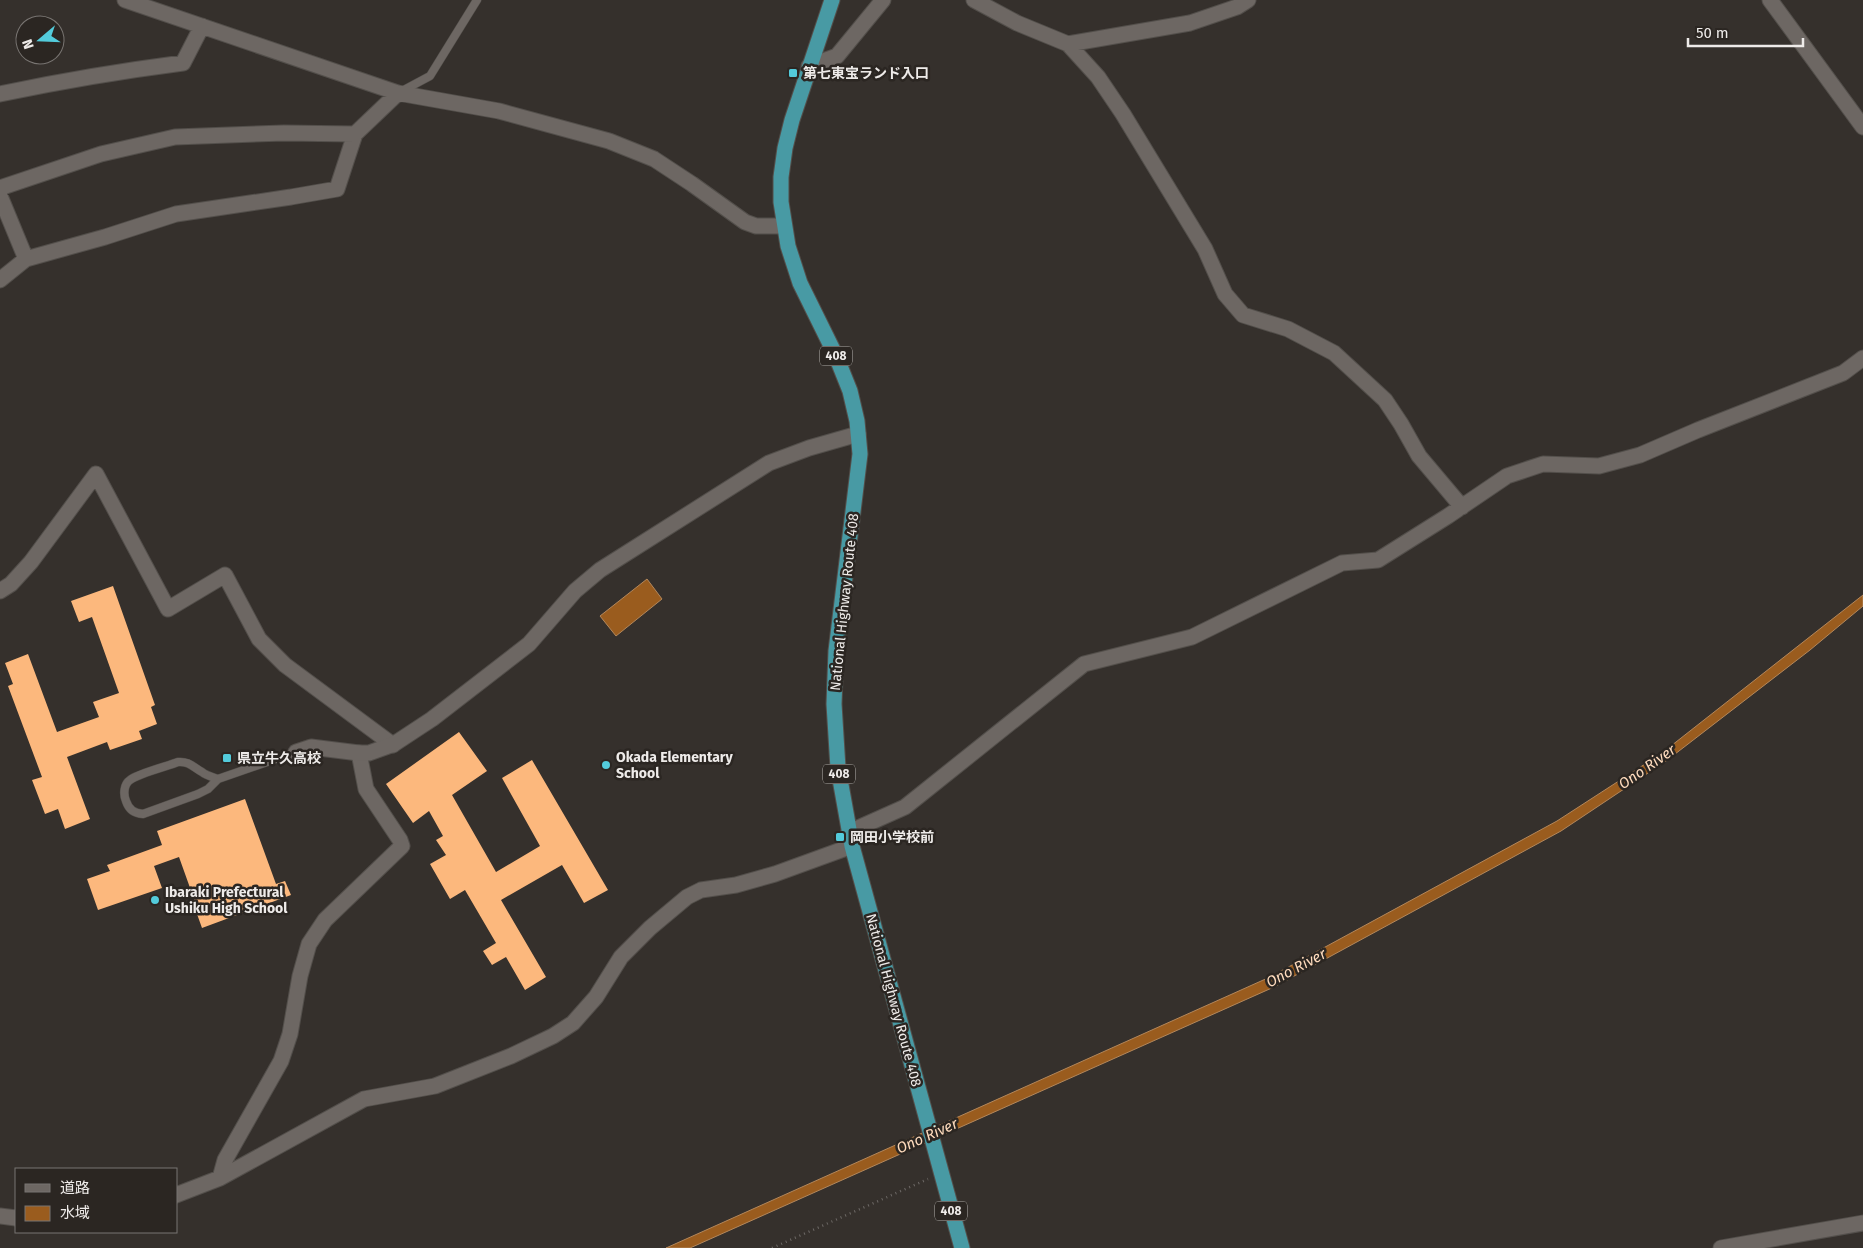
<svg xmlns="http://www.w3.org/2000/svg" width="1863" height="1248" font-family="'Fira Sans','Noto Sans JP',sans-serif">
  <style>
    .water { fill: #9a5c1e; stroke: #b3875b }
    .building { fill: #fcb87d }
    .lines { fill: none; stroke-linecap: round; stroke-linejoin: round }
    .service-casing { stroke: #534f4b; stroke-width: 9 }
    .minor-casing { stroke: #534f4b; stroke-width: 17 }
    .tertiary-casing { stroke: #534f4b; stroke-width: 17 }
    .trunk-casing { stroke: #534f4b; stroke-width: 17 }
    .path { stroke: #6d6966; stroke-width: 2.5; stroke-dasharray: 1 4; stroke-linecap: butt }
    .service { stroke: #6d6763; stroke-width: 8 }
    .minor { stroke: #6d6763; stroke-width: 15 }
    .tertiary { stroke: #6d6763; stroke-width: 15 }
    .trunk { stroke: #489aa4; stroke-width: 15 }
    .poi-dot { fill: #53cbdb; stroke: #2b2622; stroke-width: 2 }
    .labels { text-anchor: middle; stroke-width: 5; stroke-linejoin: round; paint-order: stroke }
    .shield { fill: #2b2622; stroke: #b4b0ad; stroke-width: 1 }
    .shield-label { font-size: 12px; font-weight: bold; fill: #eeebe9 }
    .poi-label { font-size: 14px; font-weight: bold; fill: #eeebe9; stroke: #2b2622; text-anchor: start }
    .street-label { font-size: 14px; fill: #eeebe9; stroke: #2b2622 }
    .water-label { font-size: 15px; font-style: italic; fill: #fedbbd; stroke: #2b2622 }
  </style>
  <rect width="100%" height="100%" fill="#35302c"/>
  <path class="water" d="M 647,579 L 662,599 L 616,636 L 600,616 Z
    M 1863,595 L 1863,606 L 1810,650 L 1666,761 L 1561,831 L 1274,987 L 690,1248 L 666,1248 L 1270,977 L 1557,821 L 1662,753 Z"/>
  <path class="building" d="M 113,586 L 155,705 L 151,707 L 157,724 L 139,731 L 142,739 L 110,750 L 107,742 L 67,757 L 90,819 L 65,829 L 58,809 L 45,814 L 32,780 L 42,777 L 8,686 L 13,684 L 5,663 L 28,654 L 57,732 L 99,717 L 93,702 L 119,693 L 92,617 L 79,622 L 71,601 Z
    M 459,732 L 487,771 L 452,795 L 496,872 L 540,846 L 502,778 L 532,760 L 608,890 L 584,903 L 562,865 L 501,900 L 546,977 L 525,990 L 506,957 L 492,965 L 483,951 L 496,943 L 465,890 L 450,899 L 430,864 L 446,855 L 436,840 L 443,836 L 429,811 L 413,823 L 386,784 Z
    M 245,799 L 276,884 L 285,881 L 291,895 L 202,928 L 197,914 L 199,913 L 179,857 L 154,866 L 162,888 L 98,910 L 87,879 L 110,871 L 107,865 L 162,845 L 157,831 Z"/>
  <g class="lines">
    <defs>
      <path id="service" d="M 402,91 L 430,76 L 477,0
        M 218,779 C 213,777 207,776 202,772 C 193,767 189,761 178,762 C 168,766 137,774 130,780 C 124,784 123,794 126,801 C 129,810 134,813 143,814 L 198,794 L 208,789 L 218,779 L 296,752"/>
      <path id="minor" d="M 125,0 L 398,93 L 499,111 L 609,141 L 654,159 L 692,184 L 745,222 L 756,226 L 784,226
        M 974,0 L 1017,23 L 1068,44 L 1190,23 L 1237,7 L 1248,0
        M 1770,0 L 1863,127
        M 1068,44 L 1098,77 L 1123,114 L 1205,249 L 1225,294 L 1243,315 L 1288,329 L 1334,353 L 1385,400 L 1401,424 L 1419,456 L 1462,507
        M 809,66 L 837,56 L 883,0
        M 0,94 C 61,81 121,71 183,63 L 202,26
        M 0,188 L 101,154 L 175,137 L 284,133 L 355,134
        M 0,196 L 26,259
        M 0,280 L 26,259 L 105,237 L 176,214 L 291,197 L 337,189 L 355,134 L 398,93
        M 0,591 L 11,584 L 31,562 L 96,474 L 168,609 L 225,575 L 259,639 L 285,665 L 393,745
        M 849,832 L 905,807 L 1084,664 L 1192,637 L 1342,563 L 1378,560 L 1448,516 L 1507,476 L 1543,464 L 1599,466 L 1640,455 L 1698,430 L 1843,373 L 1863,358
        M 220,1178 L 225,1160 L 281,1061 L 290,1034 L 300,976 L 309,944 L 325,920 L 402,846 L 400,840 L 366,789 L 359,753
        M 176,1195 L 220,1178 L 364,1099 L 435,1086 L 511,1056 L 553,1036 L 573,1023 L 596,997 L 621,957 L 650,928 L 687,897 L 701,890 L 736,885 L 775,874 L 852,846
        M 0,1216 L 16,1218"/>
      <path id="tertiary" d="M 296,752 L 311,747 L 359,753 L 369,753 L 394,744 L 432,719 L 529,644 L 575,591 L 600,570 L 769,463 L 809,448 L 858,434
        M 1721,1248 L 1863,1223"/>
      <path id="trunk" d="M 832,0 L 792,120 L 785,148 L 781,177 L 781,202 L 788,246 L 800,283 L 836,356 L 850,391 L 857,421 L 860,454 L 836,651 L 834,704 L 838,768 L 852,846 L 962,1248"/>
    </defs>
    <use href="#service" class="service-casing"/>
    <use href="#minor" class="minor-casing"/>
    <use href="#tertiary" class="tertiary-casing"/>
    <use href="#trunk" class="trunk-casing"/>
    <path class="path" d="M 772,1248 L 928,1179"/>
    <use href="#service" class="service"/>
    <use href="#minor" class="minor"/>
    <use href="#tertiary" class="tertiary"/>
    <use href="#trunk" class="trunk"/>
  </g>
  <g class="poi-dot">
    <rect x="788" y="68" width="10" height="10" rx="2.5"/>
    <rect x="222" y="753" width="10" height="10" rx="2.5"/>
    <circle cx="606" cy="765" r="5"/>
    <rect x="835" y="832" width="10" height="10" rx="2.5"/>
    <circle cx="155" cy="900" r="5"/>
  </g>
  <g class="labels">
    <g class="shield">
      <rect x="820" y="346.5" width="32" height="19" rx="4"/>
      <rect x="823" y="764.5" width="32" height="19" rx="4"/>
      <rect x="935" y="1201.5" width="32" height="19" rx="4"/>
    </g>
    <g class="shield-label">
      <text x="836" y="360">408</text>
      <text x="839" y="778">408</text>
      <text x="951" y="1215">408</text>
    </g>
    <g class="poi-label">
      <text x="803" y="78">第七東宝ランド入口</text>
      <text x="616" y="762">Okada Elementary<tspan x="616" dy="16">School</tspan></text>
      <text x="237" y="763">県立牛久高校</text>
      <text x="850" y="842">岡田小学校前</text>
      <text x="165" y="897">Ibaraki Prefectural<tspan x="165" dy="16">Ushiku High School</tspan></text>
    </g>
    <g class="street-label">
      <text transform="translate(844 602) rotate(-84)" y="5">National Highway Route 408</text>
      <text transform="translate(894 1000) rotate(75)" y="5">National Highway Route 408</text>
    </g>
    <g class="water-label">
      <text transform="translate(1647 767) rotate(-35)" y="5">Ono River</text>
      <text transform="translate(1296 968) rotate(-28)" y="5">Ono River</text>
      <text transform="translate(927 1136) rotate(-24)" y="5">Ono River</text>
    </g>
  </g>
  <rect x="15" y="1168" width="162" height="65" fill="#2b2622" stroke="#797572"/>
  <rect x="25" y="1184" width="25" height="8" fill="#6d6763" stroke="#797572"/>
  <text x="60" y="1193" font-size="15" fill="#eeebe9">道路</text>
  <rect x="25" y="1206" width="25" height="15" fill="#9a5c1e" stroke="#797572"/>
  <text x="60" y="1218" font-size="15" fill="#eeebe9">水域</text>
  <g transform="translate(40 40) rotate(251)"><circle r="24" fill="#2b2622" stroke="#797572"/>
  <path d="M0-4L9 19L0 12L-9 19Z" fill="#53cbdb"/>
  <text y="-8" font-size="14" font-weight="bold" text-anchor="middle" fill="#eeebe9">N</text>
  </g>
  <path d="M1688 38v8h115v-8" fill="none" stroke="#eeebe9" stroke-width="2.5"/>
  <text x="1696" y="38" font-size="15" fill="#eeebe9" stroke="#2b2622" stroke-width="4" paint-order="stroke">50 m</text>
</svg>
